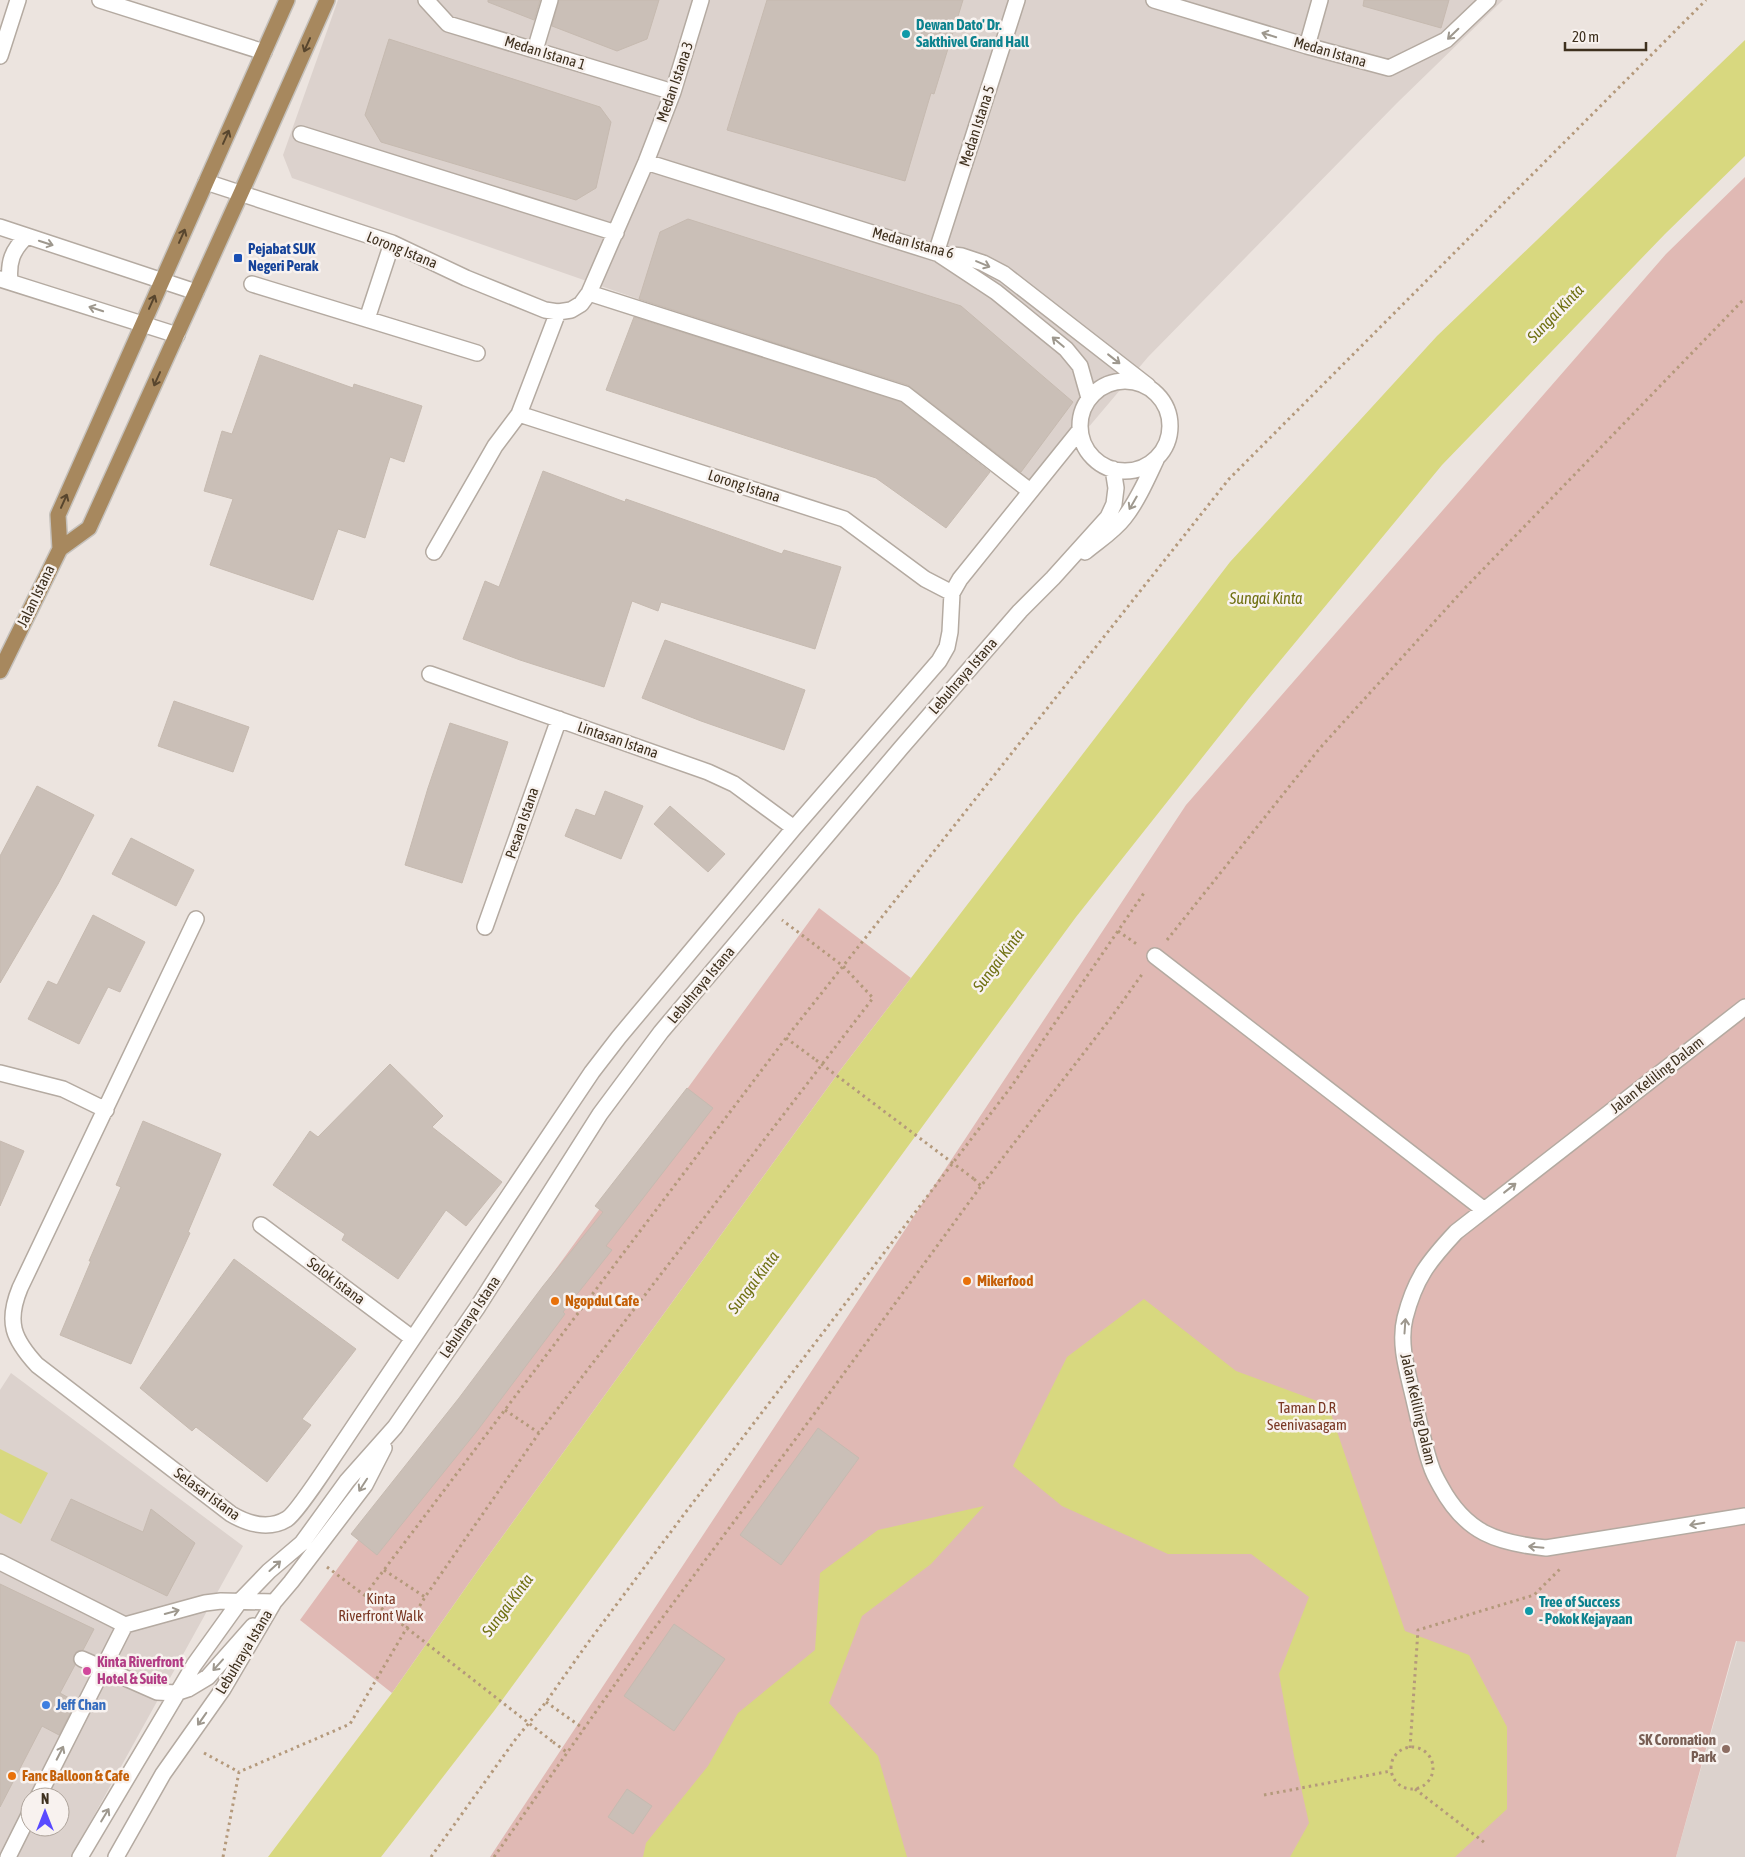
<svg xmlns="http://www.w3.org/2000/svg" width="1745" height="1857" font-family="'Asap Condensed',sans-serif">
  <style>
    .built { fill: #dcd2cd; fill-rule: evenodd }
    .green { fill: #e0b9b4 }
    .water { fill: #d8d87f }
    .building { fill: #cabfb7; stroke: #c6bab0 }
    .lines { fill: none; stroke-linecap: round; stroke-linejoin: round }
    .minor-casing { stroke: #b4aaa1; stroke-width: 18 }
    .major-casing { stroke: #c5c1bc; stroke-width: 18 }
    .path { stroke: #b4997b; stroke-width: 3; stroke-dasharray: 2.5 4; stroke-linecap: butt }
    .minor { stroke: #fff; stroke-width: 15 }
    .major { stroke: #a7885e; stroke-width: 15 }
    .path-bridge { stroke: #b4997b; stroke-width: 3; stroke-dasharray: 2.5 4; stroke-linecap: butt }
    .oneway { stroke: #9e988e }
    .oneway2 { stroke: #58462e }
    .culture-dot { fill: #0f9aa8; stroke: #f8f2ef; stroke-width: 2 }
    .transit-dot { fill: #1a4fb4; stroke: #f8f2ef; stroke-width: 2 }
    .food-dot { fill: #e8710a; stroke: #f8f2ef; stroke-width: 2 }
    .hotel-dot { fill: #d1479c; stroke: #f8f2ef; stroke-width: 2 }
    .shop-dot { fill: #3f7fe0; stroke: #f8f2ef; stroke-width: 2 }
    .education-dot { fill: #8d6e63; stroke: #f8f2ef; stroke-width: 2 }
    .labels { text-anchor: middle; stroke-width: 5; stroke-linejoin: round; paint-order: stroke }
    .culture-label { font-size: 15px; font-weight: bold; fill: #0d838f; stroke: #f8f2ef; text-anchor: start }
    .street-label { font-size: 15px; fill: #3e301e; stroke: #f8f2ef }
    .transit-label { font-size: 15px; font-weight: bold; fill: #164399; stroke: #f8f2ef; text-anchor: start }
    .food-label { font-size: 15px; font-weight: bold; fill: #c56008; stroke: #f8f2ef; text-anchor: start }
    .park-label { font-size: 15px; fill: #793723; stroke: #f8f2ef }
    .hotel-label { font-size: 15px; font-weight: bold; fill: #b23c85; stroke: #f8f2ef; text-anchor: start }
    .shop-label { font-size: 15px; font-weight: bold; fill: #366cbe; stroke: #f8f2ef; text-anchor: start }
    .education-label { font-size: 15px; font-weight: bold; fill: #785e54; stroke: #f8f2ef; text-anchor: end }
    .water-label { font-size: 16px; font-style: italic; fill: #6f7011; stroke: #f8f2ef }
  </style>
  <rect width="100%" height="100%" fill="#ece4df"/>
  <path class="built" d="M 338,0 L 1503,0 L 1397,103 L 1148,357 L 1032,494 L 907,393 L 292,178 L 283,155 Z
    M 11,1373 L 243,1546 L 71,1857 L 0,1857 L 0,1390 ZM 30,1797 L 60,1797 L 60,1827 L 30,1827 Z
    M 1737,1641 L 1745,1642 L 1745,1857 L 1676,1857 Z"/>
  <path class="green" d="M 1745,177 L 1745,1642 L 1736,1641 L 1676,1857 L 490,1857 L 1186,805 L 1666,254 Z
    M 819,908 L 911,978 L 842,1068 L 481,1566 L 392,1693 L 300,1620 Z"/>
  <path class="water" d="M 1745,40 L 1745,156 L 1665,234 L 1442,465 L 1251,696 L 1076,917 L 494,1711 L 381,1857 L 268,1857 L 392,1693 L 481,1566 L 842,1068 L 1230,562 L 1437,336 Z
    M 1144,1299 L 1236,1371 L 1328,1405 L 1405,1631 L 1469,1655 L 1507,1727 L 1507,1809 L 1455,1857 L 1290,1857 L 1309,1823 L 1294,1756 L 1279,1674 L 1309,1597 L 1251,1554 L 1168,1554 L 1062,1506 L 1013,1466 L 1067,1357 Z
    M 0,1449 L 48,1473 L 21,1524 L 0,1513 Z
    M 984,1506 L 931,1564 L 862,1616 L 829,1703 L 878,1756 L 907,1857 L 643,1857 L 646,1843 L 708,1766 L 738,1713 L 815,1650 L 820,1573 L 878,1530 Z"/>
  <path class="building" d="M 488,0 L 540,0 L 534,20 L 488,2 Z
    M 559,0 L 659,0 L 647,39 L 617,51 L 552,26 Z
    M 767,0 L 963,0 L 934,94 L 931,93 L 905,181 L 727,130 Z
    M 1364,0 L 1449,0 L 1441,28 L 1363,6 Z
    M 389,39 L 600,107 L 611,122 L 596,188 L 576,200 L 381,142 L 365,115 Z
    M 688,219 L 961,306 L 1073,402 L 1021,472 L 908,385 L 639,299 L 660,232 Z
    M 634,317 L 901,402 L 990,472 L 946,528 L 876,478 L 606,390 Z
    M 260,355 L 353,388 L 354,384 L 422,406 L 404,462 L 390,457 L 365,538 L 338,529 L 313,600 L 210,565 L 233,499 L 204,491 L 222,431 L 232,434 Z
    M 543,471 L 625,502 L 626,499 L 782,554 L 784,550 L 841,567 L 815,649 L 661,602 L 658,611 L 632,601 L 604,687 L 520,660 L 463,639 L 485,581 L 499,587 Z
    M 665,640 L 805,690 L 784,750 L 701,721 L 642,698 Z
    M 174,701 L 249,727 L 233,772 L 158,746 Z
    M 450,723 L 508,742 L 462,883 L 405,865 L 428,788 Z
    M 37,786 L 94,815 L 58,884 L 0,983 L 0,856 Z
    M 605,791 L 643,806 L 621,859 L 565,836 L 576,809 L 595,816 Z
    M 670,806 L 725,854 L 708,872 L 654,824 Z
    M 131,838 L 194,870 L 176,906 L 112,874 Z
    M 93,915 L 145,942 L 120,992 L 108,987 L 79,1044 L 28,1019 L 48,981 L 57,985 Z
    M 390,1064 L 443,1116 L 432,1127 L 502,1182 L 466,1226 L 446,1210 L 398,1279 L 342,1240 L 345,1234 L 273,1185 L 310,1131 L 318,1137 Z
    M 687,1088 L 713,1108 L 606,1246 L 612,1250 L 563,1312 L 565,1314 L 477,1431 L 377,1555 L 351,1534 L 459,1398 L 543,1286 L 603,1212 L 595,1206 Z
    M 143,1121 L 221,1154 L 188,1232 L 190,1233 L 131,1364 L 60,1335 L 91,1261 L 89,1261 L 121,1187 L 116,1185 Z
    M 0,1141 L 24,1151 L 0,1206 Z
    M 234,1259 L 356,1349 L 302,1419 L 311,1425 L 267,1482 L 196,1427 L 192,1431 L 140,1388 Z
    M 818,1428 L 859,1458 L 781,1565 L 740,1535 Z
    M 71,1499 L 143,1532 L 151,1509 L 195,1543 L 167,1596 L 51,1540 Z
    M 0,1584 L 94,1629 L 83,1650 L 77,1651 L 74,1655 L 73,1660 L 75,1665 L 60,1693 L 76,1702 L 59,1735 L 42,1726 L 0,1807 Z
    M 674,1624 L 725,1659 L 674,1731 L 624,1696 Z
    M 627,1789 L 652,1806 L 633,1834 L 608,1817 Z"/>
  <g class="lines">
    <defs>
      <path id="minor" d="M 100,0 L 264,52
        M 426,0 L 448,24 L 673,92
        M 1154,0 L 1307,46 L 1389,68 L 1446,40 L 1488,0
        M 1307,46 L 1320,0
        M 535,50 L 550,0
        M 0,56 L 18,0
        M 301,134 L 616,233
        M 646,162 L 936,253 L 962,256 L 983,263 L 1004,274 L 1148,386
        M 206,182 L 392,243 L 466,278 L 545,310 L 558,312 L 571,310 L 581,304 L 589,293 L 646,162 L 673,92 L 701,0
        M 0,227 L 196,292
        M 936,253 L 1017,0
        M 940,255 L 996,292 L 1066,349 L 1080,366 L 1089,398
        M 0,279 L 177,335
        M 10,282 C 8,262 12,250 27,236
        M 252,284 L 477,353
        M 589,293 L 905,394 L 1030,491
        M 367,319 L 392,243
        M1080 426a45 45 0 1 1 90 0a45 45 0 1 1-90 0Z
        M 519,414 L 844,519 L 925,579 L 952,593
        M 434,552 L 495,446 L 519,414 L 558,312
        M 1085,552 C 1098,541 1113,532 1124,518 C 1137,502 1147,479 1156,460
        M 430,674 L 708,772 L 734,784 L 794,828
        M 196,919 L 20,1288 C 6,1322 13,1339 37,1365 L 231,1514 C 248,1524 269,1530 287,1519 C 297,1513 329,1463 338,1450 L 592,1072 L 619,1037 L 794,828 L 939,661 L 947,647 L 950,632 L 952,593 L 960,579 L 1080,430
        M 485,927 L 559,719
        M 1155,956 L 1483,1209
        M 1745,1007 L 1456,1232 C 1429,1261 1415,1278 1405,1318 C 1398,1346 1409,1376 1415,1404 C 1420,1425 1424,1446 1431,1466 C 1433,1473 1437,1480 1441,1487 C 1466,1533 1497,1543 1546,1548 L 1745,1516
        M 0,1073 L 63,1089 L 106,1110
        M 261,1225 L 412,1338
        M 0,1562 L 125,1625 L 205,1603 L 221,1601 L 274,1602
        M 82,1659 L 157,1692 L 176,1693 L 188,1689 L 208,1677 L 253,1626
        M 38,1797 L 125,1625
        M 8,1857 L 30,1813
        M 80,1857 L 194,1665 L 240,1601 L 269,1571 L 302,1543 L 347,1481 L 395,1427 L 477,1308 L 600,1114 L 661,1032 L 901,748 L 1020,611 L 1053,578 L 1108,517 L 1114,504 L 1116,488 L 1113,469
        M 116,1857 L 163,1774 L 223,1689 L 274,1602 L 291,1582 L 365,1485 L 384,1448"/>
      <path id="major" d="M 60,549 L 89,528 L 241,193 L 327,0
        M 0,671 L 60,549 L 58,515 L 287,0"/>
    </defs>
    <use href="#minor" class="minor-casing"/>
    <use href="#major" class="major-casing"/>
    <path class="path" d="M 1118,931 L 1138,945
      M 1167,940 L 1320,748 L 1465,588 L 1745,298
      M 786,1038 L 816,1060
      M 974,1179 L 981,1186
      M 505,1410 L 539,1433
      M 327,1567 L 376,1604
      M 384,1570 L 425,1597
      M 365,1595 L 786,1038 L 1229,479 L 1706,0
      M 546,1702 L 584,1729
      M 553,1742 L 568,1753
      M1391 1768a21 21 0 1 1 42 0a21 21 0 1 1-42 0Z
      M 1410,1748 L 1418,1630 L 1534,1595 L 1561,1568
      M 204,1753 L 239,1772
      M 1415,1789 L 1485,1843
      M 1264,1795 L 1391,1771
      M 223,1857 L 239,1772 L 350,1724 L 425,1597 L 539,1433 L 873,998 L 843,966 L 782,920
      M 431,1857 L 515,1740 L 546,1702 L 587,1644 L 685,1513 L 1011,1087 L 1144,893
      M 494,1857 L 651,1633 L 809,1421 L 981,1186 L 1110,1019 L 1143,973"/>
    <use href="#minor" class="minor"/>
    <use href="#major" class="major"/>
    <path class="path-bridge" d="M 816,1060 L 974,1179
      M 376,1604 L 553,1742"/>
  </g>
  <defs><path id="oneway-shaft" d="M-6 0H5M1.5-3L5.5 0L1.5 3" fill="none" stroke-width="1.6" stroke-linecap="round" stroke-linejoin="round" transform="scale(1.25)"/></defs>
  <g class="oneway">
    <use href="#oneway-shaft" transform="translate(1453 34) rotate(136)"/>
    <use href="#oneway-shaft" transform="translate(1269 35) rotate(-163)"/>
    <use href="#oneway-shaft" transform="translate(46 243) rotate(18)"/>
    <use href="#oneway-shaft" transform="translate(983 264) rotate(23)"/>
    <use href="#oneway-shaft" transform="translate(96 309) rotate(-162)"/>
    <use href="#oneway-shaft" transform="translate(1058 342) rotate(-140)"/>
    <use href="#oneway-shaft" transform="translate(1114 359) rotate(38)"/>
    <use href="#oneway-shaft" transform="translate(1133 503) rotate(120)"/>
    <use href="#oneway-shaft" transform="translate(1510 1188) rotate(-38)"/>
    <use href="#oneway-shaft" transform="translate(1405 1326) rotate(-86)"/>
    <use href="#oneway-shaft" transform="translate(363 1485) rotate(123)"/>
    <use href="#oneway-shaft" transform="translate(1697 1524) rotate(170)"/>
    <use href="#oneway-shaft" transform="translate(1536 1547) rotate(-175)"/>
    <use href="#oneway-shaft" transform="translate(275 1566) rotate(-42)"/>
    <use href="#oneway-shaft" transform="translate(172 1612) rotate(-15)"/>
    <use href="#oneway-shaft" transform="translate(218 1665) rotate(132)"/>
    <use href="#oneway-shaft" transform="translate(202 1719) rotate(125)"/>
    <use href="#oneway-shaft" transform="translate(60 1753) rotate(-63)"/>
    <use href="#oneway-shaft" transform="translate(105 1815) rotate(-59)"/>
  </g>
  <g class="oneway2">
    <use href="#oneway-shaft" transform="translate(307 45) rotate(114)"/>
    <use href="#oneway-shaft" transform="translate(226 137) rotate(-66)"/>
    <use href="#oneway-shaft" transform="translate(182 236) rotate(-66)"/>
    <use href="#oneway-shaft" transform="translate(152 302) rotate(-66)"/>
    <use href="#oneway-shaft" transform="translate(157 379) rotate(114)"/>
    <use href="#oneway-shaft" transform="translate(64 501) rotate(-66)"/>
  </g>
  <g class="culture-dot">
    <circle cx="906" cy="34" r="5"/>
    <circle cx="1529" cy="1611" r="5"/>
  </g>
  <rect class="transit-dot" x="233" y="253" width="10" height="10" rx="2.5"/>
  <g class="food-dot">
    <circle cx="967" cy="1281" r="5"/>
    <circle cx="555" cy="1301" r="5"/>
    <circle cx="12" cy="1776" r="5"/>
  </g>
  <circle class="hotel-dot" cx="87" cy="1671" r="5"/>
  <circle class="shop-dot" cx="46" cy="1705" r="5"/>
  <circle class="education-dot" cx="1726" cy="1749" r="5"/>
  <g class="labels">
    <g class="culture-label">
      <text x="916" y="30">Dewan Dato' Dr.<tspan x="916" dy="17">Sakthivel Grand Hall</tspan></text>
      <text x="1539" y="1607">Tree of Success<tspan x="1539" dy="17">- Pokok Kejayaan</tspan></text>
    </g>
    <g class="street-label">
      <text transform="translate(1330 52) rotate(16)" y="5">Medan Istana</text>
      <text transform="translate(545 53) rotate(17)" y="5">Medan Istana 1</text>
      <text transform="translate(675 82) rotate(-71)" y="5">Medan Istana 3</text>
      <text transform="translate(977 126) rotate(-72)" y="5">Medan Istana 5</text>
      <text transform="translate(913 243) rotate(15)" y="5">Medan Istana 6</text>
      <text transform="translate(402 250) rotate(22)" y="5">Lorong Istana</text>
      <text transform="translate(744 486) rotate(18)" y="5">Lorong Istana</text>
      <text transform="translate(36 596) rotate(-64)" y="5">Jalan Istana</text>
      <text transform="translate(963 676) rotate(-49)" y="5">Lebuhraya Istana</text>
      <text transform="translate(618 740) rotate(19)" y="5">Lintasan Istana</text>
      <text transform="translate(522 823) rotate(-71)" y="5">Pesara Istana</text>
      <text transform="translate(701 985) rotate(-50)" y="5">Lebuhraya Istana</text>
      <text transform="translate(1657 1075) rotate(-38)" y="5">Jalan Keliling Dalam</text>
      <text transform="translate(336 1281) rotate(37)" y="5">Solok Istana</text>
      <text transform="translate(470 1317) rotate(-56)" y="5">Lebuhraya Istana</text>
      <text transform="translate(1418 1409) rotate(77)" y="5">Jalan Keliling Dalam</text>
      <text transform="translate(207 1494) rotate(36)" y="5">Selasar Istana</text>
      <text transform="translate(244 1652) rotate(-59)" y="5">Lebuhraya Istana</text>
    </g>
    <g class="transit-label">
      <text x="248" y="254">Pejabat SUK<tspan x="248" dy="17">Negeri Perak</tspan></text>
    </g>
    <g class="food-label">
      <text x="977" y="1286">Mikerfood</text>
      <text x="565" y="1306">Ngopdul Cafe</text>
      <text x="22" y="1781">Fanc Balloon &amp; Cafe</text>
    </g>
    <g class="park-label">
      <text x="1307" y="1413">Taman D.R<tspan x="1307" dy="17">Seenivasagam</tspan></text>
      <text x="381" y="1604">Kinta<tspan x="381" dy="17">Riverfront Walk</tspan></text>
    </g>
    <g class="hotel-label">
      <text x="97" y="1667">Kinta Riverfront<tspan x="97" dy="17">Hotel &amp; Suite</tspan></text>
    </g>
    <g class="shop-label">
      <text x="56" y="1710">Jeff Chan</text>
    </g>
    <g class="education-label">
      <text x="1716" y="1745">SK Coronation<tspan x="1716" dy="17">Park</tspan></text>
    </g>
    <g class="water-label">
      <text transform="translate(1555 313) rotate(-46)" y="6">Sungai Kinta</text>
      <text x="1266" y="604">Sungai Kinta</text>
      <text transform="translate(998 960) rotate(-53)" y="6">Sungai Kinta</text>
      <text transform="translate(753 1282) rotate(-53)" y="6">Sungai Kinta</text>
      <text transform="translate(507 1605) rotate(-53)" y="6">Sungai Kinta</text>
    </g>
  </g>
  <g transform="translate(45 1812)"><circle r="24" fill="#f8f2ef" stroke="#aea49b"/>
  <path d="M0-4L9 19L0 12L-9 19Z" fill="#594aff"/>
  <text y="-8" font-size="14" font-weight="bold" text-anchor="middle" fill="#3e301e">N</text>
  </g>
  <path d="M1565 42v8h81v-8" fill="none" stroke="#3e301e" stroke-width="2.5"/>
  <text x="1572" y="42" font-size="15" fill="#3e301e" stroke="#f8f2ef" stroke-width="4" paint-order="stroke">20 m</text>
</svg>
